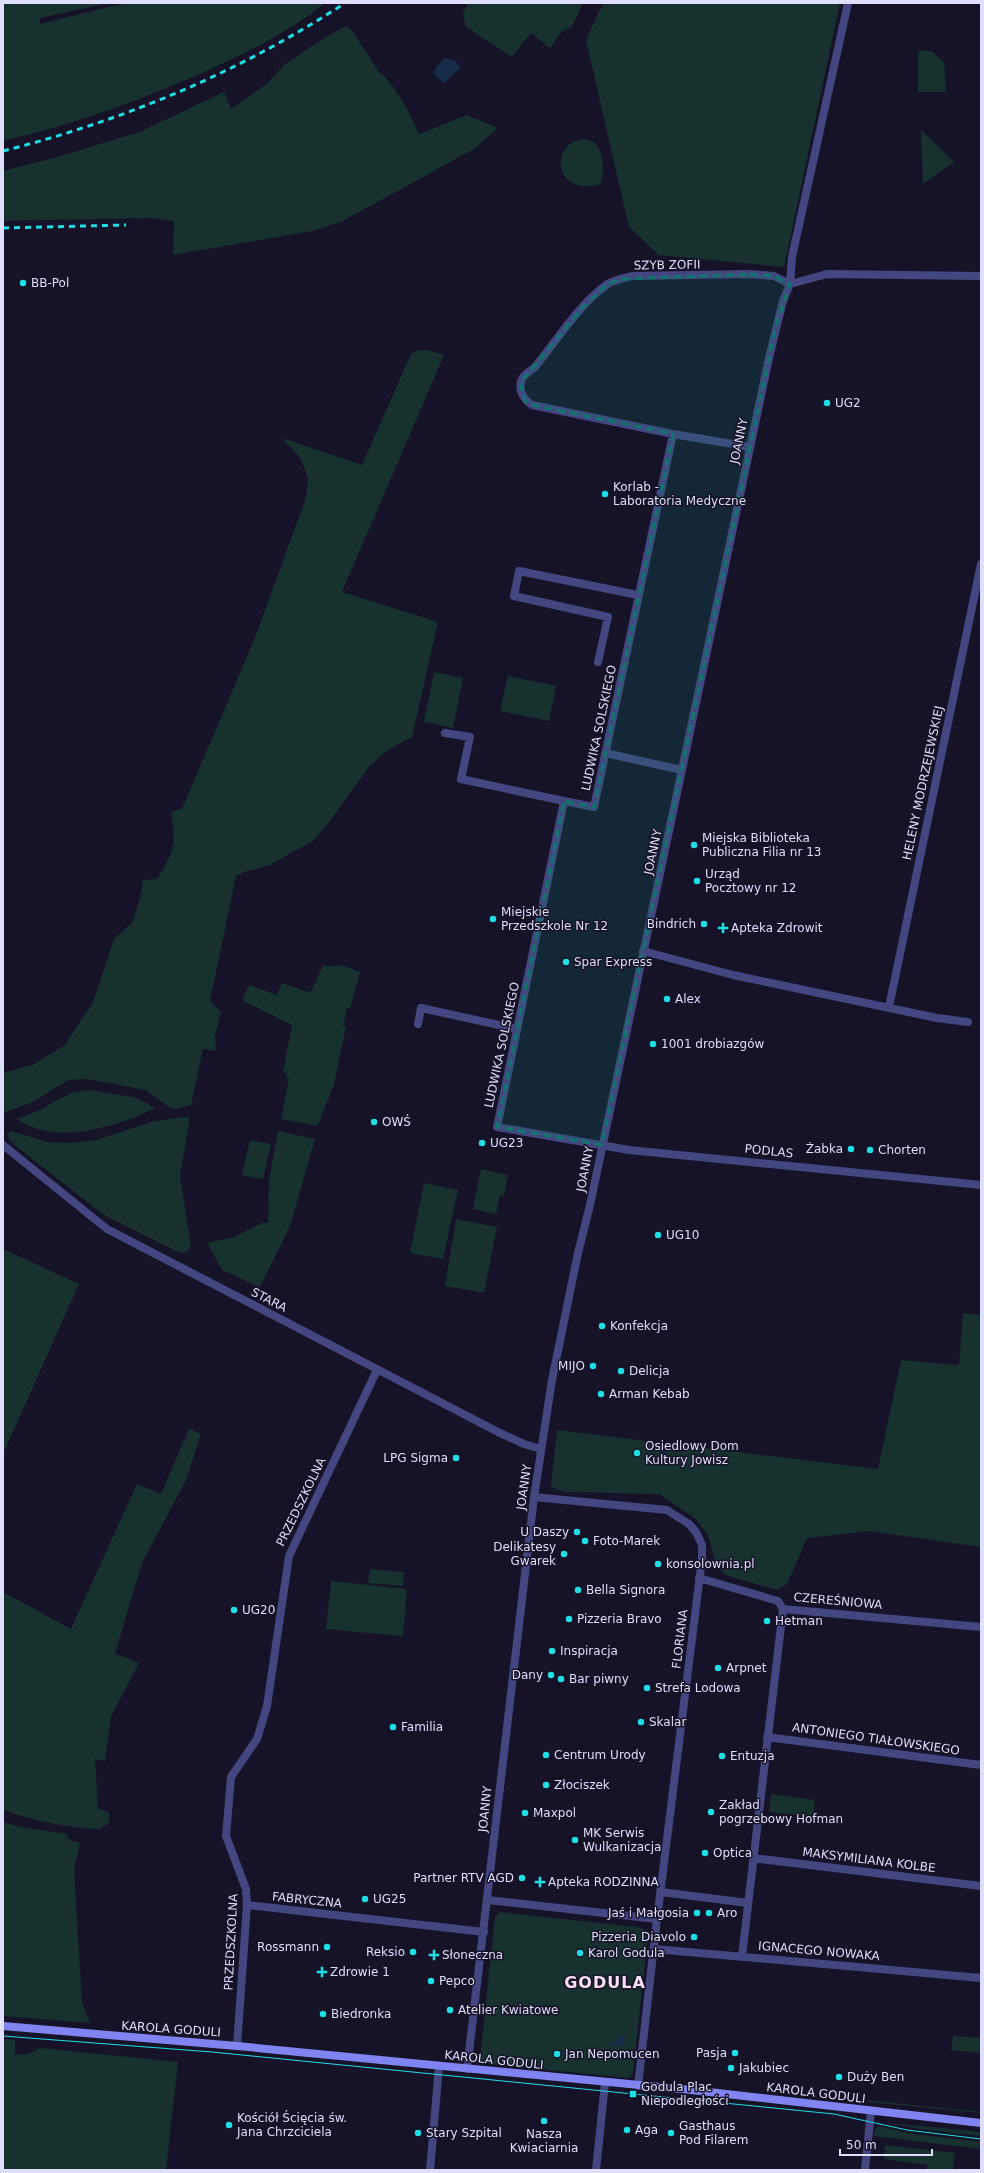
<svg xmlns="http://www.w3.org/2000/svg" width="984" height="2173" font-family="'DejaVu Sans',sans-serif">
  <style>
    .green { fill: #17312e }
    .water { fill: #152d4a }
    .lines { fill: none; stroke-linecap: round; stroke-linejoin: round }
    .minor { stroke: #444681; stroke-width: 8 }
    .tertiary { stroke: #444681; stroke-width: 8 }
    .secondary { stroke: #8084f0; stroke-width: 8 }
    .tram { stroke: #20dee5; stroke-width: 1 }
    .rail { stroke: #20dee5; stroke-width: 3; stroke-dasharray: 6 5; stroke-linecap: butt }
    .marked { fill: #0f766e; fill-opacity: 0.2; stroke: #0f766e; stroke-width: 3; stroke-dasharray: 8 5; stroke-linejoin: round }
    .poi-dot { fill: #20dee5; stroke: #161328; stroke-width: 1.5 }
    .labels { text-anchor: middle; stroke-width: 3; stroke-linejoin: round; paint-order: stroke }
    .street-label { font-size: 12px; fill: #dfdefb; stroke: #161328 }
    .poi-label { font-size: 12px; fill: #dfdefb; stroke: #161328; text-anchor: start }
    .district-label { font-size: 16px; font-weight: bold; letter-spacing: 1px; fill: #fbe0f3; stroke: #161328 }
  </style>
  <rect width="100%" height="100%" fill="#161328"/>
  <path class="green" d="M 3,3 L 108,3 L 40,18 L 40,24 L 125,3 L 324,4 C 290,31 252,50 213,68 C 145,99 76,124 3,141 Z
    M 467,3 L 583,3 L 571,28 L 562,31 L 550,48 L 531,33 L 512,57 L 466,27 L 463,13 L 468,4 Z
    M 603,3 L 840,3 L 784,267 L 659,255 L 629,227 L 586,40 Z
    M 346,26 L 351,29 L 379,72 C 394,82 412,117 419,134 L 467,115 L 498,128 L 474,149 L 341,222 L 312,231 L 173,255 L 174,221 L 149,218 L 3,221 L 3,171 L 61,156 L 142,131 L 224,92 L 231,109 L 269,82 L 284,65 L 316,43 Z
    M 918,51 L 931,51 L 944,62 L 946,92 L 918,92 Z
    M 921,130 L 954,162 L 923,184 Z
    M 583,139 L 594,142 C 603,151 606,173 600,184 C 596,186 593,185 588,186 C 552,187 553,142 583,139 Z
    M 427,350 L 444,355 L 342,592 L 438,622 L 412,737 L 386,751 L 368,768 L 330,821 L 314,840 L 270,865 L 244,872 L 236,876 L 210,1001 L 221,1012 L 215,1036 L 216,1051 L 203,1049 L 191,1105 L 175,1109 L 170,1108 L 146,1090 L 87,1079 L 68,1080 L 33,1102 L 3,1113 L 3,1073 L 32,1065 L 64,1046 L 93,1002 L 114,939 L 132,923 L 140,898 L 143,880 L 157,879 C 175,851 176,845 171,812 L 182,809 L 254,640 L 306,498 L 308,479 L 301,459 L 282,438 L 362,465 L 411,354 L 415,351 Z
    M 434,672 L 463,678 L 453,728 L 424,722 Z
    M 508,676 L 556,686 L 549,721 L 500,711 Z
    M 323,965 L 333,966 L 341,965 L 360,972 L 350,1009 L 347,1008 L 343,1026 L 346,1027 L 334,1084 L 318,1126 L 281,1119 L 289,1078 L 286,1077 L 287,1073 L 283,1072 L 292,1025 L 242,1000 L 249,985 L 277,995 L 282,983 L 311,993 Z
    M 91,1090 L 138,1098 L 156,1109 C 148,1110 143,1114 136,1117 C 97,1131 53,1143 16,1119 L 33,1113 L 71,1093 Z
    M 184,1117 L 189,1117 L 189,1123 L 180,1176 L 191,1247 L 187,1252 L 180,1253 L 104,1215 L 17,1147 L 10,1140 L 7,1135 L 11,1131 L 48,1142 L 70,1143 L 96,1140 L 151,1122 Z
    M 278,1131 L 315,1139 L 290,1226 L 260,1287 L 222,1270 L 207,1243 L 235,1237 L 262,1223 L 268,1223 L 269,1180 Z
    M 250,1140 L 271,1144 L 263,1179 L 242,1175 Z
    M 481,1169 L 508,1175 L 504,1196 L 500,1195 L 496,1214 L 473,1209 Z
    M 424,1183 L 458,1190 L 443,1259 L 410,1253 Z
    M 456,1219 L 497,1227 L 484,1293 L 445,1286 Z
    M 3,1249 L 79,1284 L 3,1454 Z
    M 963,1313 L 981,1315 L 981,1547 L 869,1531 L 807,1538 L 787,1584 L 777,1590 L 725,1575 L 716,1564 L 708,1535 L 696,1519 L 659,1494 L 565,1492 L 551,1487 L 557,1430 L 878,1469 L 901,1360 L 959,1365 Z
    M 189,1429 L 201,1434 L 186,1480 L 142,1563 L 115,1653 L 139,1663 L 111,1716 L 105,1761 L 95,1759 L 98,1809 L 109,1812 L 109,1822 L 101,1829 C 71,1829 31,1820 3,1810 L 3,1592 L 71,1629 L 137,1484 L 161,1494 Z
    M 370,1569 L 404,1572 L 403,1586 L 368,1583 Z
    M 331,1581 L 407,1589 L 403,1636 L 326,1629 Z
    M 771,1794 L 815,1800 L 813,1817 L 769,1812 Z
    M 3,1822 L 20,1827 L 67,1834 L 68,1838 L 72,1841 L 80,1843 L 74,1870 L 82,2003 L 90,2023 L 3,2016 Z
    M 500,1912 L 637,1927 L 646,1930 L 648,1935 L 633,2072 L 630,2078 L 488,2064 L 480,2059 L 495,1917 Z
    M 953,2036 L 981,2038 L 981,2053 L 951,2050 Z
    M 3,2039 L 15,2040 L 15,2055 L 28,2054 L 40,2048 L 178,2062 L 166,2170 L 3,2170 Z
    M 865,2100 L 981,2112 L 981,2113 L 869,2102 Z
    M 889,2123 L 981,2132 L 981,2136 L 919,2129 Z
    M 878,2126 L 912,2134 L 981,2142 L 981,2149 L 874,2136 L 875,2129 Z
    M 885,2145 L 955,2153 L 953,2170 L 927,2170 L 927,2165 L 884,2159 Z"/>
  <path class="water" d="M 444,58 L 454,60 L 461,67 L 444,83 L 435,75 L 434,71 Z
    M 624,2033 L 623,2046 L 610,2045 Z"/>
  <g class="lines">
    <path class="minor" d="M 673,434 L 594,807 L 564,801 L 497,1127 L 629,1150 L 981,1185
      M 750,447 L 673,434 L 532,405 C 524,400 517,389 522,379 C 524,374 531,371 535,367 C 557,340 578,306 606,285 C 613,280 623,278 632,276 L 750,274 L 774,276 L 790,284 L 792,257 L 848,3
      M 598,662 L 608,617 L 514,596 L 519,571 L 638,595
      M 445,733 L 470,737 L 461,779 L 564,801
      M 605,753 L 682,770
      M 643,951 L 733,975 L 937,1018 L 968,1022
      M 889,1007 L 981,564
      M 418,1024 L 421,1008 L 517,1029
      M 3,1145 L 107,1229 L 500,1433 L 524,1444 L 541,1449
      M 534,1497 L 667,1510 L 689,1524 L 696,1532 L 702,1545 L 702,1559 L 657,1919
      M 699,1578 L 778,1601 L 783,1609
      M 783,1609 L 981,1627
      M 767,1737 L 981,1765
      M 753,1858 L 981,1886
      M 661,1892 L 748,1903
      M 488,1900 L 657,1919 L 638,2086
      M 247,1905 L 484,1932
      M 654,1949 L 981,1978
      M 742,1956 L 783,1609
      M 237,2046 L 247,1905 L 246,1889 L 226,1836 L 231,1777 L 257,1739 L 267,1706 L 289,1556 L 377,1370
      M 430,2170 L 439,2066
      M 596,2170 L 605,2083
      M 865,2170 L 871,2111"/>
    <path class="tertiary" d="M 467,2069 L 534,1497 L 552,1380 L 578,1253 L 590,1205 L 769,358 L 783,301 L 790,284 L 827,274 L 981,276"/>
    <path class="secondary" d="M 3,2026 L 237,2046 L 691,2090 L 981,2123"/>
    <path class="tram" d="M 3,2036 L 212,2052 L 834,2114 L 907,2130 L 981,2139"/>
    <path class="rail" d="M 3,151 C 125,120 240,72 345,3
      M 3,228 L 126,225"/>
  </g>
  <path class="marked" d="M 750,274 L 774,276 L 790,284 L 776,326 L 602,1145 L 497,1127 L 564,801 L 594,807 L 673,434 L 532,405 L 525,401 L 520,383 L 582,308 L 606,285 L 619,279 Z"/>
  <g class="poi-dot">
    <circle cx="23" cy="283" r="4"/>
    <circle cx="827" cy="403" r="4"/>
    <circle cx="605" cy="494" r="4"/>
    <circle cx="694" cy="845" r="4"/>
    <circle cx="697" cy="881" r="4"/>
    <circle cx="493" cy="919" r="4"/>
    <circle cx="704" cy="924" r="4"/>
    <path d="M721 922h4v4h4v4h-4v4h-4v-4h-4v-4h4z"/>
    <circle cx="566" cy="962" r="4"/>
    <circle cx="667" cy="999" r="4"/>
    <circle cx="653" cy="1044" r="4"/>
    <circle cx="374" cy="1122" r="4"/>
    <circle cx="482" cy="1143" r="4"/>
    <circle cx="851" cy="1149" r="4"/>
    <circle cx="870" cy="1150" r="4"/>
    <circle cx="658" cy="1235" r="4"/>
    <circle cx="602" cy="1326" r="4"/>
    <circle cx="593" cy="1366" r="4"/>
    <circle cx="621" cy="1371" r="4"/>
    <circle cx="601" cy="1394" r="4"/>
    <circle cx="637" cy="1453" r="4"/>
    <circle cx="456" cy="1458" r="4"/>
    <circle cx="577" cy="1532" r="4"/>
    <circle cx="585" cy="1541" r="4"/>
    <circle cx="564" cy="1554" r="4"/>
    <circle cx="658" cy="1564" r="4"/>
    <circle cx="578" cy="1590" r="4"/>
    <circle cx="234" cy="1610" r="4"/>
    <circle cx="569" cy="1619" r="4"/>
    <circle cx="767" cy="1621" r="4"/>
    <circle cx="552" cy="1651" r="4"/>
    <circle cx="718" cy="1668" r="4"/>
    <circle cx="551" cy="1675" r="4"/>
    <circle cx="561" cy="1679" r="4"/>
    <circle cx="647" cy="1688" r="4"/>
    <circle cx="641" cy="1722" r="4"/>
    <circle cx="393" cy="1727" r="4"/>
    <circle cx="546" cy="1755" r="4"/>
    <circle cx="722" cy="1756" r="4"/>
    <circle cx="546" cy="1785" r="4"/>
    <circle cx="711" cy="1812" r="4"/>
    <circle cx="525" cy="1813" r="4"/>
    <circle cx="575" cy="1840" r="4"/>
    <circle cx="705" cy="1853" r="4"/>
    <circle cx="522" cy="1878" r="4"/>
    <path d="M538 1876h4v4h4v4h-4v4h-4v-4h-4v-4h4z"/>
    <circle cx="365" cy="1899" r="4"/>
    <circle cx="697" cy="1913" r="4"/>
    <circle cx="709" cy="1913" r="4"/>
    <circle cx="694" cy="1937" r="4"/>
    <circle cx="327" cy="1947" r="4"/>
    <circle cx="413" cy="1952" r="4"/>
    <circle cx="580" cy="1953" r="4"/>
    <path d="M432 1949h4v4h4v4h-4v4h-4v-4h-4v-4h4z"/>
    <path d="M320 1966h4v4h4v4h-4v4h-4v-4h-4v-4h4z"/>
    <circle cx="431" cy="1981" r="4"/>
    <circle cx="450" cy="2010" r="4"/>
    <circle cx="323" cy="2014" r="4"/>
    <circle cx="735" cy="2053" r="4"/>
    <circle cx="557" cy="2054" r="4"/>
    <circle cx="731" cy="2068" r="4"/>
    <circle cx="839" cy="2077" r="4"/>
    <rect x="629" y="2090" width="8" height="8" rx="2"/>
    <circle cx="544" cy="2121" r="4"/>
    <circle cx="229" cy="2125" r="4"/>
    <circle cx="627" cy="2130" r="4"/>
    <circle cx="418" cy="2133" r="4"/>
    <circle cx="671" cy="2133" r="4"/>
  </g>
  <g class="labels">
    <g class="street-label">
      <text transform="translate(667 265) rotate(-1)" y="4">SZYB ZOFII</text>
      <text transform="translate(739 441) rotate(-78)" y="4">JOANNY</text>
      <text transform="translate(599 728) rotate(-78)" y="4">LUDWIKA SOLSKIEGO</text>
      <text transform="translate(923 783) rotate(-78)" y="4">HELENY MODRZEJEWSKIEJ</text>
      <text transform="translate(653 852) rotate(-78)" y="4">JOANNY</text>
      <text transform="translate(502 1045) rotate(-78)" y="4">LUDWIKA SOLSKIEGO</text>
      <text transform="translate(769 1151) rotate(6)" y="4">PODLAS</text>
      <text transform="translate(585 1169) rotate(-79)" y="4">JOANNY</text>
      <text transform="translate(269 1300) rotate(27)" y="4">STARA</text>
      <text transform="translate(524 1487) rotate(-82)" y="4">JOANNY</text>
      <text transform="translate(301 1502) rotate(-64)" y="4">PRZEDSZKOLNA</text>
      <text transform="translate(838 1601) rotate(5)" y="4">CZEREŚNIOWA</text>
      <text transform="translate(680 1639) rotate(-83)" y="4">FLORIANA</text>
      <text transform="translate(876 1739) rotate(8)" y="4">ANTONIEGO TIAŁOWSKIEGO</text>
      <text transform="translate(485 1809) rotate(-84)" y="4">JOANNY</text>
      <text transform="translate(869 1860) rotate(7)" y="4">MAKSYMILIANA KOLBE</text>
      <text transform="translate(307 1900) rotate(6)" y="4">FABRYCZNA</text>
      <text transform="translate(231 1942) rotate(-87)" y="4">PRZEDSZKOLNA</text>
      <text transform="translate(819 1951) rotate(5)" y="4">IGNACEGO NOWAKA</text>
      <text transform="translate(171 2029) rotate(4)" y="4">KAROLA GODULI</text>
      <text transform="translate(494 2060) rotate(6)" y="4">KAROLA GODULI</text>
      <text transform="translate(816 2093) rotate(7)" y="4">KAROLA GODULI</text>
    </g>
    <g class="poi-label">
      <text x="31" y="287">BB-Pol</text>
      <text x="835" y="407">UG2</text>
      <text x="613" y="491">Korlab -<tspan x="613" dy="14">Laboratoria Medyczne</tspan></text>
      <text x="702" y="842">Miejska Biblioteka<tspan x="702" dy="14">Publiczna Filia nr 13</tspan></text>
      <text x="705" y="878">Urząd<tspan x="705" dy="14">Pocztowy nr 12</tspan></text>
      <text x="501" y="916">Miejskie<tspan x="501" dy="14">Przedszkole Nr 12</tspan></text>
      <text x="696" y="928" text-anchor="end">Bindrich</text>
      <text x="731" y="932">Apteka Zdrowit</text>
      <text x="574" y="966">Spar Express</text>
      <text x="675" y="1003">Alex</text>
      <text x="661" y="1048">1001 drobiazgów</text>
      <text x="382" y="1126">OWŚ</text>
      <text x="490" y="1147">UG23</text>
      <text x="843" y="1153" text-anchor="end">Żabka</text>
      <text x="878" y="1154">Chorten</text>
      <text x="666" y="1239">UG10</text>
      <text x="610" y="1330">Konfekcja</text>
      <text x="585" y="1370" text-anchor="end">MIJO</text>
      <text x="629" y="1375">Delicja</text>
      <text x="609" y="1398">Arman Kebab</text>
      <text x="645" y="1450">Osiedlowy Dom<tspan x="645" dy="14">Kultury Jowisz</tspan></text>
      <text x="448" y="1462" text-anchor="end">LPG Sigma</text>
      <text x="569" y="1536" text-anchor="end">U Daszy</text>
      <text x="593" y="1545">Foto-Marek</text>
      <text x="556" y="1551" text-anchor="end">Delikatesy<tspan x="556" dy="14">Gwarek</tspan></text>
      <text x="666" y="1568">konsolownia.pl</text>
      <text x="586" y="1594">Bella Signora</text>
      <text x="242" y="1614">UG20</text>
      <text x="577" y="1623">Pizzeria Bravo</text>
      <text x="775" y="1625">Hetman</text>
      <text x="560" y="1655">Inspiracja</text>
      <text x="726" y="1672">Arpnet</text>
      <text x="543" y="1679" text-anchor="end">Dany</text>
      <text x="569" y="1683">Bar piwny</text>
      <text x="655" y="1692">Strefa Lodowa</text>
      <text x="649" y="1726">Skalar</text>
      <text x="401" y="1731">Familia</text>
      <text x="554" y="1759">Centrum Urody</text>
      <text x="730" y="1760">Entuzja</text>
      <text x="554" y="1789">Złociszek</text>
      <text x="719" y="1809">Zakład<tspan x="719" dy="14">pogrzebowy Hofman</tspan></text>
      <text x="533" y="1817">Maxpol</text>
      <text x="583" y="1837">MK Serwis<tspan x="583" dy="14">Wulkanizacja</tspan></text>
      <text x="713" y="1857">Optica</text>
      <text x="514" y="1882" text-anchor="end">Partner RTV AGD</text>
      <text x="548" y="1886">Apteka RODZINNA</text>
      <text x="373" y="1903">UG25</text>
      <text x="689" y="1917" text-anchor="end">Jaś i Małgosia</text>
      <text x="717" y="1917">Aro</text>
      <text x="686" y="1941" text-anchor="end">Pizzeria Diavolo</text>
      <text x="319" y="1951" text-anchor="end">Rossmann</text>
      <text x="405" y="1956" text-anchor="end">Reksio</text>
      <text x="588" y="1957">Karol Godula</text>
      <text x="442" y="1959">Słoneczna</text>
      <text x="330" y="1976">Zdrowie 1</text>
      <text x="439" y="1985">Pepco</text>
      <text x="458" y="2014">Atelier Kwiatowe</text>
      <text x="331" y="2018">Biedronka</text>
      <text x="727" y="2057" text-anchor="end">Pasja</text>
      <text x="565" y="2058">Jan Nepomucen</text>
      <text x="739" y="2072">Jakubiec</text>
      <text x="847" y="2081">Duży Ben</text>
      <text x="641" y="2091">Godula Plac<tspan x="641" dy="14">Niepodległości</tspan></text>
      <text x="237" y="2122">Kościół Ścięcia św.<tspan x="237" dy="14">Jana Chrzciciela</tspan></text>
      <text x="679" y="2130">Gasthaus<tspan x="679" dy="14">Pod Filarem</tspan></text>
      <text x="635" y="2134">Aga</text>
      <text x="426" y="2137">Stary Szpital</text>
      <text x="544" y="2138" text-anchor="middle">Nasza<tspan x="544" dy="14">Kwiaciarnia</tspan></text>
    </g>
    <g class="district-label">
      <text x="605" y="1988">GODULA</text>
    </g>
  </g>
  <rect width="984" height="2173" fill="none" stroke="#dfdefb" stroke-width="8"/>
  <path d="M840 2149v6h92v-6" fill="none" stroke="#dfdefb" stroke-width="2"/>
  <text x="846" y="2149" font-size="12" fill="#dfdefb" stroke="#161328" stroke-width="3" paint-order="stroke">50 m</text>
</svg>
